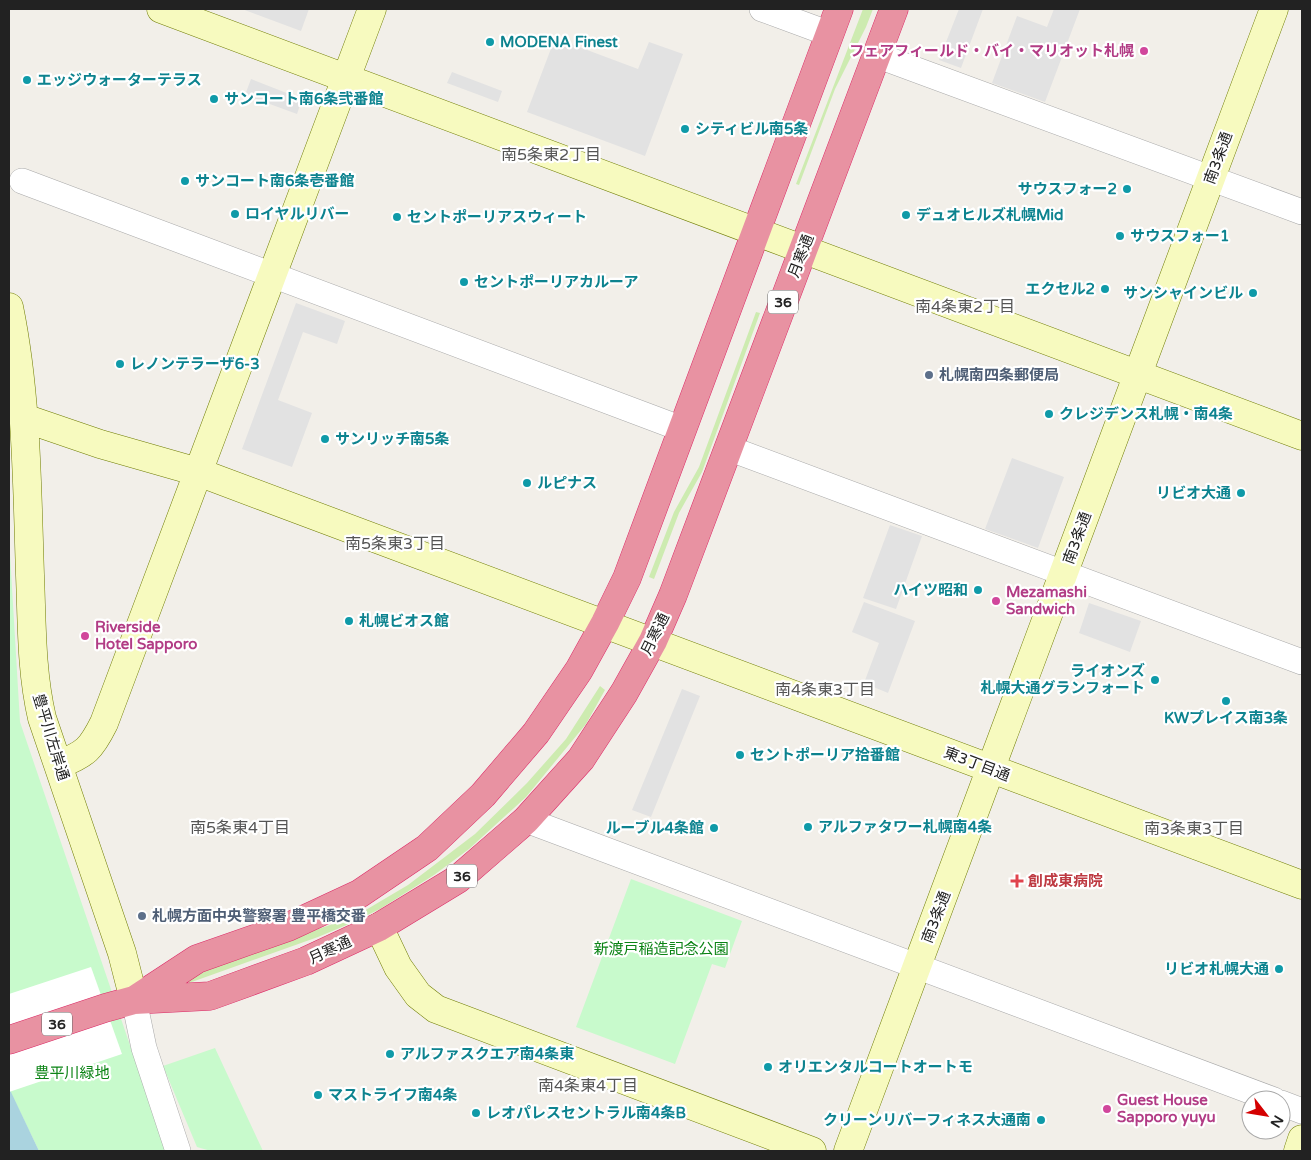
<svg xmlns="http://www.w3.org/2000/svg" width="1311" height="1160" font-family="'Varela Round','Noto Sans JP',sans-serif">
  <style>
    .grass { fill: #cdebb0 }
    .park { fill: #c8facc }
    .parking { fill: #e2e2e2 }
    .water { fill: #aad3df }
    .pier { fill: #fff }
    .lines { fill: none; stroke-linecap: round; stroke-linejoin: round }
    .street-casing { stroke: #a9a9a9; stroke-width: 26 }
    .secondary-casing { stroke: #707d05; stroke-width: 29 }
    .highway-casing { stroke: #dc2a67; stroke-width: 29 }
    .street { stroke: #fff; stroke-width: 25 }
    .secondary { stroke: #f7fabf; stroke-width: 28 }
    .highway { stroke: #e892a2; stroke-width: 28 }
    .culture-dot { fill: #0f9aa8; stroke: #fff; stroke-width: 2 }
    .hotel-dot { fill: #d1479c; stroke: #fff; stroke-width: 2 }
    .service-dot { fill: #5c6f8a; stroke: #fff; stroke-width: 2 }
    .health-dot { fill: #e0444e; stroke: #fff; stroke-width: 2 }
    .labels { text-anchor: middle; stroke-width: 4.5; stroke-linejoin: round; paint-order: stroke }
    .shield { fill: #fff; stroke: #646464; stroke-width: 1 }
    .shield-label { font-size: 14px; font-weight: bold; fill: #222 }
    .culture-label { font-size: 15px; font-weight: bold; fill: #0d838f; stroke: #fff; text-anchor: start }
    .hotel-label { font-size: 15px; font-weight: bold; fill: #b23c85; stroke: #fff; text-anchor: start }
    .street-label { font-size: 15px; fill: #222; stroke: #fff }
    .service-label { font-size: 15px; font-weight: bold; fill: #4e5e75; stroke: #fff; text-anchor: start }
    .health-label { font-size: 15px; font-weight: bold; fill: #be3a42; stroke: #fff; text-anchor: start }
    .park-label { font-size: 15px; fill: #0c8416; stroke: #fff }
    .neighbourhood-label { font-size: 16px; fill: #555; stroke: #fff }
  </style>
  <rect width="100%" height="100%" fill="#f2efe9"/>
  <path class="grass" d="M 863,9 L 873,9 L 866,27 L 835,89 L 799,185 L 796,184 Z
    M 756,312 L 760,313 L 702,472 L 679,513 L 654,579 L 649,577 L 674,512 L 699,467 Z
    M 600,686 L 605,690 L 586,724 L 526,797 L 469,849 L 434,875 L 380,909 L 349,924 L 318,937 L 189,983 L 186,974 L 333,924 L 364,911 L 408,885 L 475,834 L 527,783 L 566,739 Z"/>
  <path class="park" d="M 9,537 L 20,722 L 166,1151 L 39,1151 L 9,1089 Z
    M 631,879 L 742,921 L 725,968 L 712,964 L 675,1064 L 576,1027 Z
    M 215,1048 L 263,1151 L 211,1151 L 197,1147 L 163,1066 Z"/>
  <path class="parking" d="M 242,9 L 309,9 L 301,31 Z
    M 959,9 L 983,9 L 961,68 L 939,60 Z
    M 1054,9 L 1080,9 L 1045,102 L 992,83 L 1017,16 L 1047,27 Z
    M 555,38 L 638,69 L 649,42 L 683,54 L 645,156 L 527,112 Z
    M 452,72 L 502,91 L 498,102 L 447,83 Z
    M 251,79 L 302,99 L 297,114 L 245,95 Z
    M 296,303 L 345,321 L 337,344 L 303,332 L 278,400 L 312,413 L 292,467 L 242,449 Z
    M 1012,458 L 1064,477 L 1038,548 L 985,529 Z
    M 890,525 L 922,536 L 896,609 L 863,598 Z
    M 864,602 L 915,621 L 888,693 L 864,683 L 879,643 L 852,632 Z
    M 1089,603 L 1141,621 L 1130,652 L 1079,633 Z
    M 682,689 L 700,696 L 651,817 L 632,810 Z"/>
  <path class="water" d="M 9,1089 L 11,1092 L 39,1151 L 9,1151 Z"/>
  <path class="pier" d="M 91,967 L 122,1054 L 9,1092 L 9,994 Z"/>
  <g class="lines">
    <defs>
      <path id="street" d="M 762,9 L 830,34
        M 876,55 L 1302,212
        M 22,181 L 682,429
        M 728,448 L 1302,662
        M 526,820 L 1274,1100
        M 134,1000 L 144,1048 L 178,1151
        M 1281,1103 L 1302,1111"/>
      <path id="secondary" d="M 161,9 L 1302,436
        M 9,307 C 27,395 27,486 30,575 C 32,623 31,671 42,718 L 122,953 L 134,1000
        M 24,418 L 100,444 L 198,472 L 1302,885
        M 58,765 C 86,754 91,749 104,723 L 372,9
        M 379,927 L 398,967 L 418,995 L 436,1009 L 812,1151
        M 848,1151 L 1274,9
        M 1298,1151 L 1302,1139"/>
      <path id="highway" d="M 136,999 L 197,959 L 288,927 L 359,894 L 427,848 L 483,795 L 536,733 L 579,670 L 605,623 L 627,578 L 839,9
        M 9,1040 L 105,1008 L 134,1000 L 210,996 L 306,961 L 379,927 L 458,879 L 526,820 L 581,759 L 624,693 L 653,641 L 673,595 L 894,9"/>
    </defs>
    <use href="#street" class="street-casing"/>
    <use href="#secondary" class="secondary-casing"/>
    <use href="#highway" class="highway-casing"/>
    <use href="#street" class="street"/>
    <use href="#secondary" class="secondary"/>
    <use href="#highway" class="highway"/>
  </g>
  <g class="culture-dot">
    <circle cx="490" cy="42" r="5"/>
    <circle cx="27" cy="80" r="5"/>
    <circle cx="214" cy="99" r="5"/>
    <circle cx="685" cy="129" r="5"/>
    <circle cx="185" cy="181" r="5"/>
    <circle cx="1127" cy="189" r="5"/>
    <circle cx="235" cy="214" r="5"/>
    <circle cx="906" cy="215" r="5"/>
    <circle cx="397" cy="217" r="5"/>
    <circle cx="1120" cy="236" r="5"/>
    <circle cx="464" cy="282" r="5"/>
    <circle cx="1105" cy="289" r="5"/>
    <circle cx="1253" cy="293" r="5"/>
    <circle cx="120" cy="364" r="5"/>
    <circle cx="1049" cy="414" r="5"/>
    <circle cx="325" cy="439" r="5"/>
    <circle cx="527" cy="483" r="5"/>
    <circle cx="1241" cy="493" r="5"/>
    <circle cx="978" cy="590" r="5"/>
    <circle cx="349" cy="621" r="5"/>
    <circle cx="1155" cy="680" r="5"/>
    <circle cx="1226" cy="701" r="5"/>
    <circle cx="740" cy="755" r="5"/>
    <circle cx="808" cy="827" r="5"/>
    <circle cx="714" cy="828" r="5"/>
    <circle cx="1279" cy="969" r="5"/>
    <circle cx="390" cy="1054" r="5"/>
    <circle cx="768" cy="1067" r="5"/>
    <circle cx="318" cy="1095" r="5"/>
    <circle cx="476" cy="1113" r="5"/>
    <circle cx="1041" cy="1120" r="5"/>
  </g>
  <g class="hotel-dot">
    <circle cx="1144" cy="51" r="5"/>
    <circle cx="996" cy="601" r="5"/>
    <circle cx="85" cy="636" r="5"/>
    <circle cx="1107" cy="1109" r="5"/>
  </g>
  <g class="service-dot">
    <circle cx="929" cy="375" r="5"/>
    <circle cx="142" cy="916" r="5"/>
  </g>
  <path class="health-dot" d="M1014.5 873.5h5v5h5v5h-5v5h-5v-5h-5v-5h5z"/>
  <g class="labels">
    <g class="shield">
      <rect x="768" y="290.5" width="30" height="23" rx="4"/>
      <rect x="447" y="864.5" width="30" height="23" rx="4"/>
      <rect x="42" y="1012.5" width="30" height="23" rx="4"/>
    </g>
    <g class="shield-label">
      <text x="783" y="307">36</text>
      <text x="462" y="881">36</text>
      <text x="57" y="1029">36</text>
    </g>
    <g class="culture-label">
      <text x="500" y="47">MODENA Finest</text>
      <text x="37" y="85">エッジウォーターテラス</text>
      <text x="224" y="104">サンコート南6条弐番館</text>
      <text x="695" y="134">シティビル南5条</text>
      <text x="195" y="186">サンコート南6条壱番館</text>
      <text x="1117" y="194" text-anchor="end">サウスフォー2</text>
      <text x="245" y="219">ロイヤルリバー</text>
      <text x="916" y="220">デュオヒルズ札幌Mid</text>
      <text x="407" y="222">セントポーリアスウィート</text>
      <text x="1130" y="241">サウスフォー1</text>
      <text x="474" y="287">セントポーリアカルーア</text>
      <text x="1095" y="294" text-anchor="end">エクセル2</text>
      <text x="1243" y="298" text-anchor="end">サンシャインビル</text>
      <text x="130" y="369">レノンテラーザ6-3</text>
      <text x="1059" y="419">クレジデンス札幌・南4条</text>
      <text x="335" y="444">サンリッチ南5条</text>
      <text x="537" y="488">ルピナス</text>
      <text x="1231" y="498" text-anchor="end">リビオ大通</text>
      <text x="968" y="595" text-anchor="end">ハイツ昭和</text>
      <text x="359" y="626">札幌ビオス館</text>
      <text x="1145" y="676" text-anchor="end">ライオンズ<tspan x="1145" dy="17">札幌大通グランフォート</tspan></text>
      <text x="1226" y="723" text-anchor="middle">KWプレイス南3条</text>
      <text x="750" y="760">セントポーリア拾番館</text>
      <text x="818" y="832">アルファタワー札幌南4条</text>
      <text x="704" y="833" text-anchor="end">ルーブル4条館</text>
      <text x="1269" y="974" text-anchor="end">リビオ札幌大通</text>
      <text x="400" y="1059">アルファスクエア南4条東</text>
      <text x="778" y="1072">オリエンタルコートオートモ</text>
      <text x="328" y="1100">マストライフ南4条</text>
      <text x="486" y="1118">レオパレスセントラル南4条B</text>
      <text x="1031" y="1125" text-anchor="end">クリーンリバーフィネス大通南</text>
    </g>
    <g class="hotel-label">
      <text x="1134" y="56" text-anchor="end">フェアフィールド・バイ・マリオット札幌</text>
      <text x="1006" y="597">Mezamashi<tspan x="1006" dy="17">Sandwich</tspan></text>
      <text x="95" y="632">Riverside<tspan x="95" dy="17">Hotel Sapporo</tspan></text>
      <text x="1117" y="1105">Guest House<tspan x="1117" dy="17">Sapporo yuyu</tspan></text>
    </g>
    <g class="street-label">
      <text transform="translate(1218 158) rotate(-70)" y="5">南3条通</text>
      <text transform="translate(801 256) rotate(-69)" y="5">月寒通</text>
      <text transform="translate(1077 538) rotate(-70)" y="5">南3条通</text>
      <text transform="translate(655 634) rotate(-64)" y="5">月寒通</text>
      <text transform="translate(51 737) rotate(73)" y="5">豊平川左岸通</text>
      <text transform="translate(977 764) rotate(21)" y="5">東3丁目通</text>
      <text transform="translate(936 917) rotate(-69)" y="5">南3条通</text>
      <text transform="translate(330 950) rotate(-25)" y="5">月寒通</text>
    </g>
    <g class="service-label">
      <text x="939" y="380">札幌南四条郵便局</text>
      <text x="152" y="921">札幌方面中央警察署 豊平橋交番</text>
    </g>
    <g class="health-label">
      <text x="1028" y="886">創成東病院</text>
    </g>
    <g class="park-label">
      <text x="661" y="954">新渡戸稲造記念公園</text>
      <text x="72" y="1078">豊平川緑地</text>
    </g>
    <g class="neighbourhood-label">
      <text x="551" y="160">南5条東2丁目</text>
      <text x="965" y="312">南4条東2丁目</text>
      <text x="395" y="549">南5条東3丁目</text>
      <text x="825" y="695">南4条東3丁目</text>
      <text x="240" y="833">南5条東4丁目</text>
      <text x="1194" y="834">南3条東3丁目</text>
      <text x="588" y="1091">南4条東4丁目</text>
    </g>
  </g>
  <rect width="1311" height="1160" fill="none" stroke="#222222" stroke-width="20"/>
  <g transform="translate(1266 1115) rotate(121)"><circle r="24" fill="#ffffff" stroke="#a7a7a7"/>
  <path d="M0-4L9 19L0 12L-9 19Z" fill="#d40000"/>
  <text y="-8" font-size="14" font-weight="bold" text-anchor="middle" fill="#222222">N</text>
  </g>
</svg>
